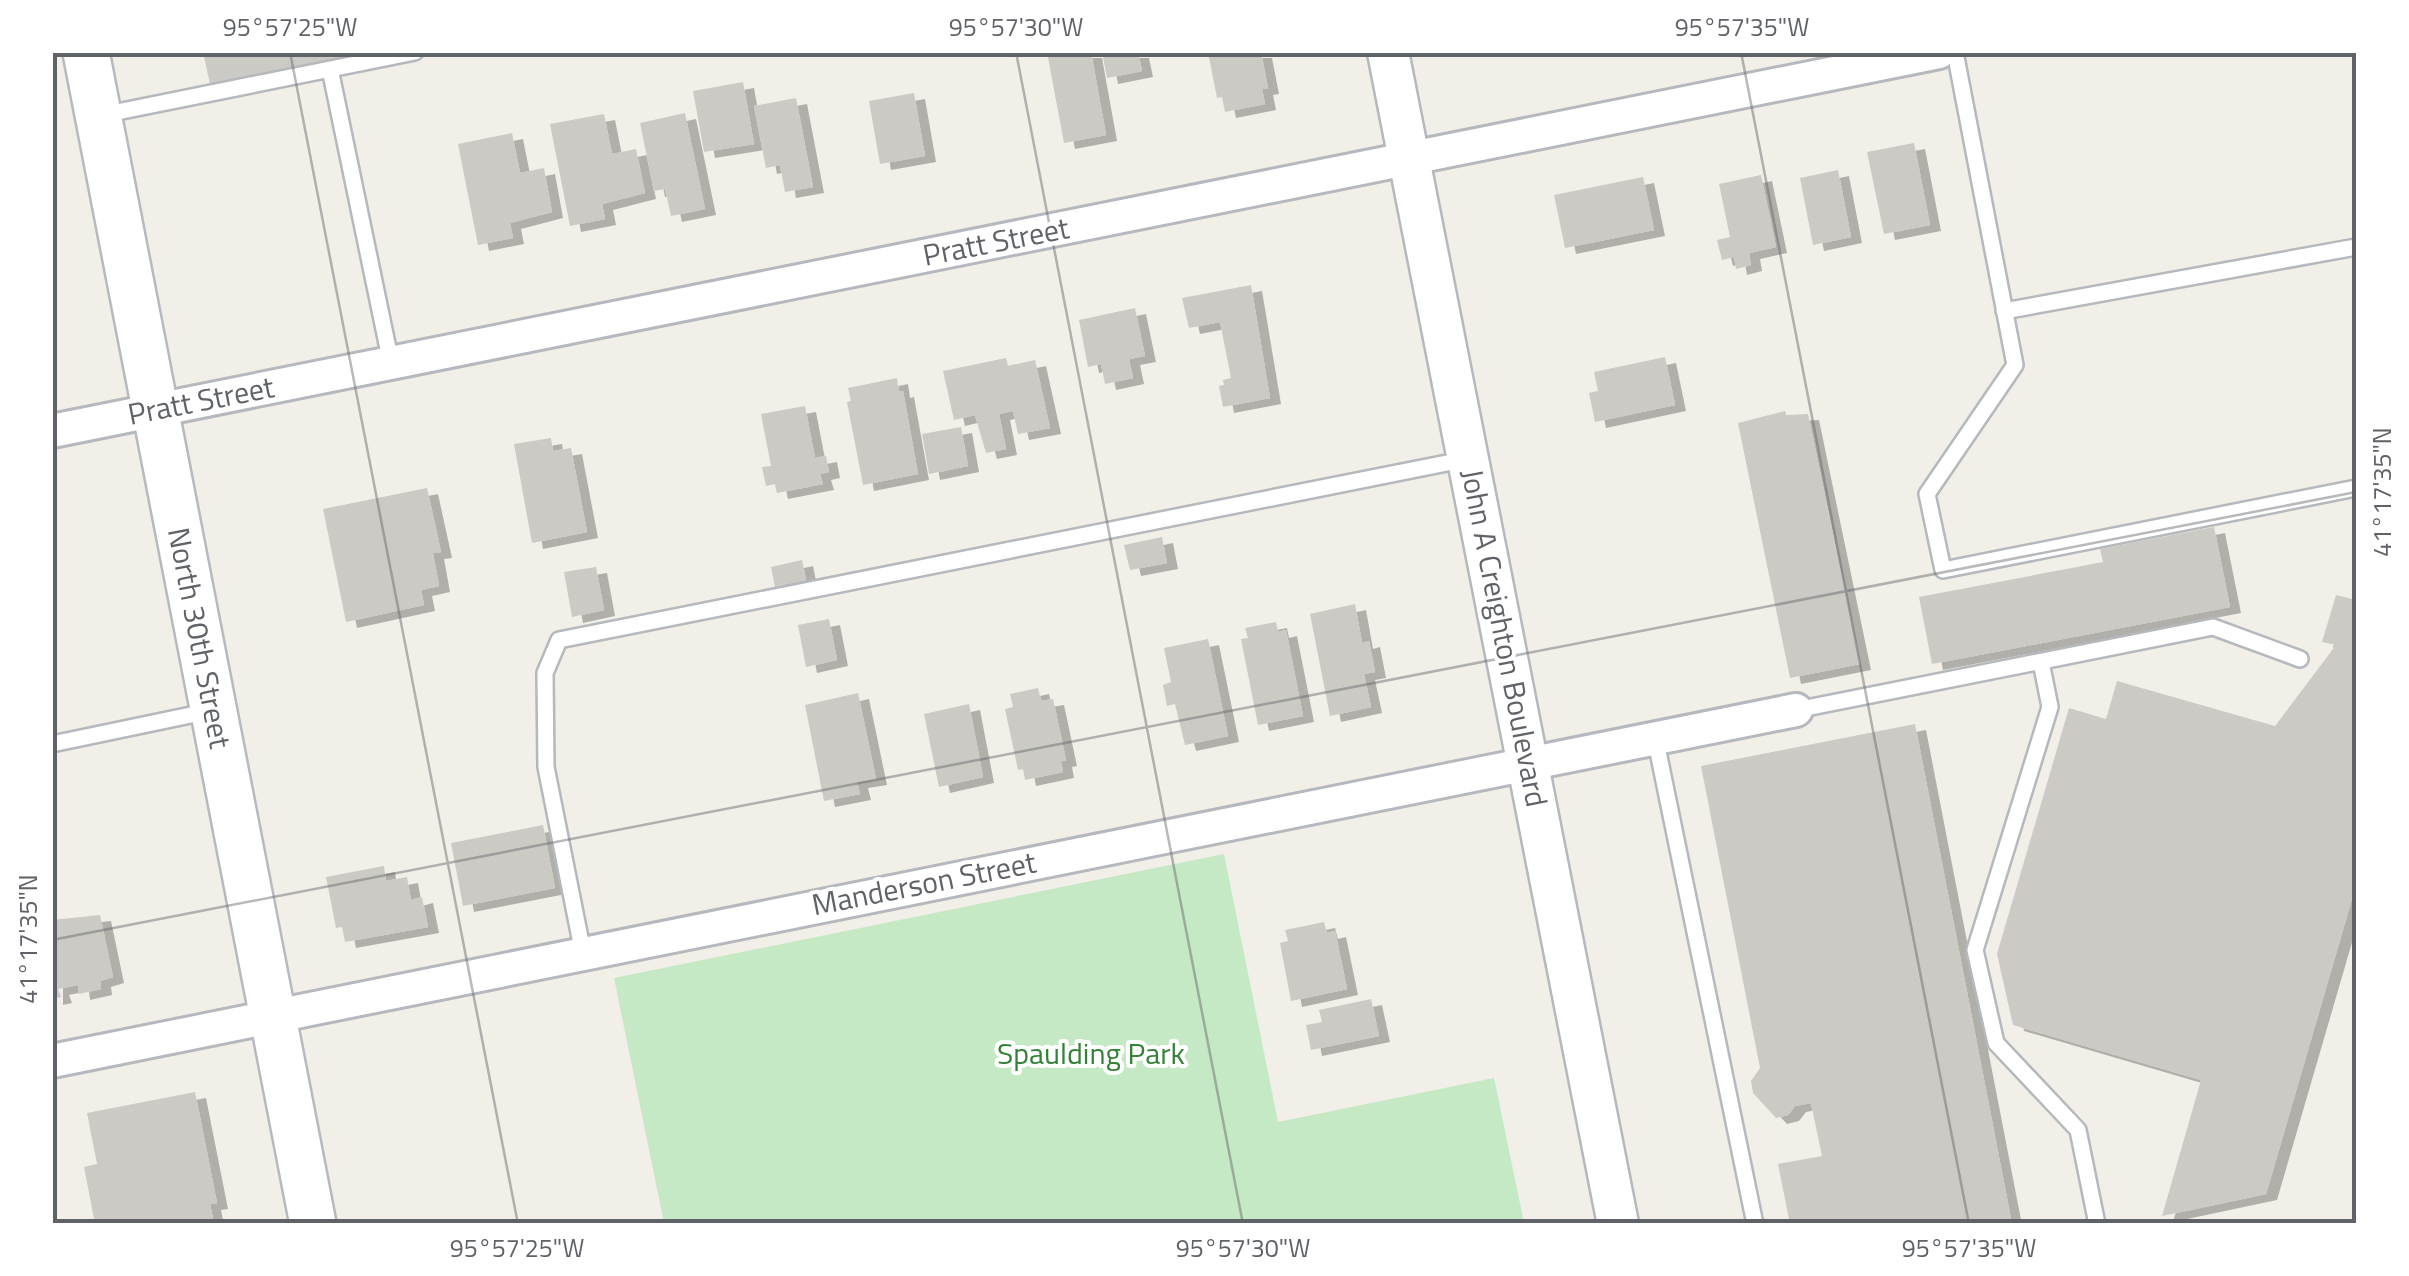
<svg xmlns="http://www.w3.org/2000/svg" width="2409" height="1276" font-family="'Titillium Web',sans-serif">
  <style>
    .green { fill: #c5e8c5 }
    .building { fill: #cccac5; filter: url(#shadow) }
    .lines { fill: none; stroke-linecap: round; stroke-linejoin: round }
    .service-casing { stroke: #b5b8bc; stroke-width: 20 }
    .minor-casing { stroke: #b5b8bc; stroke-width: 38 }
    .tertiary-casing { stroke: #b5b8bc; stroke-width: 45 }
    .secondary-casing { stroke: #b6babf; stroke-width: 50 }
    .service { stroke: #fff; stroke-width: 15 }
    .minor { stroke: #fff; stroke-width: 32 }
    .tertiary { stroke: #fff; stroke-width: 40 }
    .secondary { stroke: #fff; stroke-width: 45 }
    .ticks { fill: none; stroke: #5f6368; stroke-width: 2.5; stroke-opacity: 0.45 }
    .labels { text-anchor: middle; stroke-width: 8; stroke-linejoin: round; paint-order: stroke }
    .street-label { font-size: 30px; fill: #5f6368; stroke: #fff }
    .park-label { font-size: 30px; fill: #348238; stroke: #fff }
    .neatline { fill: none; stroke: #5f6368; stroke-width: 4 }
    .ticks-label { font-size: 25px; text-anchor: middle; fill: #5f6368 }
  </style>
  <defs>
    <filter id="shadow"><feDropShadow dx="11" dy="6" stdDeviation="0" flood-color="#0004"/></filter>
  </defs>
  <rect width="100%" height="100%" fill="#f1efe8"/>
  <path class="green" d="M 1224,854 L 1278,1122 L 1494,1078 L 1524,1223 L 664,1223 L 614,978 Z"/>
  <path class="building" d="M 203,52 L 357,52 L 357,54 L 210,84 Z
    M 1047,52 L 1091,52 L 1106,135 L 1064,143 Z
    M 1102,52 L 1138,52 L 1142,71 L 1107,78 Z
    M 1208,52 L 1261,52 L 1268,88 L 1262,89 L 1265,104 L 1225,112 L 1222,97 L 1217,98 Z
    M 743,82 L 754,144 L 704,152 L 693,91 Z
    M 914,93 L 925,156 L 880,164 L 869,101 Z
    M 796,98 L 813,187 L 785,192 L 780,165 L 766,168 L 754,106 Z
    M 685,113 L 705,209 L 671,216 L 665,189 L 654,191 L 640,123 Z
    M 604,114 L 612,154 L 636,149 L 645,193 L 602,204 L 605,219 L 570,226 L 550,124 Z
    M 512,133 L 520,173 L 544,168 L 552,212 L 510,223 L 513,238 L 478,245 L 458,144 Z
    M 1914,143 L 1930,225 L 1884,234 L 1867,152 Z
    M 1838,170 L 1851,237 L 1813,245 L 1800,178 Z
    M 1761,175 L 1776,247 L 1749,253 L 1751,265 L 1736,269 L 1734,257 L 1722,260 L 1717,240 L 1730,237 L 1719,184 Z
    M 1643,177 L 1654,230 L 1565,248 L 1554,195 Z
    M 1251,285 L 1270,398 L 1223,407 L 1219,386 L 1224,385 L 1223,380 L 1231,378 L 1220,322 L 1189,328 L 1182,298 Z
    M 1135,308 L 1145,356 L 1129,359 L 1133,378 L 1105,384 L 1101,364 L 1088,367 L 1079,320 Z
    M 1665,357 L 1675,405 L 1595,422 L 1589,393 L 1598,391 L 1594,372 Z
    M 1006,358 L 1008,366 L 1035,360 L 1050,428 L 1018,434 L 1013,411 L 999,414 L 1006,449 L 986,453 L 975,415 L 954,420 L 943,371 Z
    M 897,378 L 899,392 L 903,391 L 918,474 L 863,485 L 847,402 L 851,401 L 848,388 Z
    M 805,406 L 815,458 L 826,456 L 829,472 L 820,474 L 823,484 L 777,493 L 775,484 L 766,486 L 762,467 L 771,466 L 761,414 Z
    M 1785,411 L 1786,415 L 1808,414 L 1860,664 L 1790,678 L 1738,423 Z
    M 961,427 L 968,466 L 929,474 L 922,434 Z
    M 551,438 L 553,451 L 571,448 L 587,532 L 532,543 L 514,444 Z
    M 427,488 L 441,552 L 433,553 L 439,586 L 421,590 L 424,605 L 346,622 L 323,509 Z
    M 2214,527 L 2230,607 L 1932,664 L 1919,597 L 2103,562 L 2100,549 Z
    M 1162,537 L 1167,563 L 1130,570 L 1124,545 Z
    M 802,560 L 806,580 L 775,587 L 771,567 Z
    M 596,567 L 604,610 L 572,617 L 564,572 Z
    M 2336,595 L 2356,600 L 2356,885 L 2266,1194 L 2162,1216 L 2201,1080 L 2013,1025 L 1997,954 L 2069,708 L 2106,719 L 2117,681 L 2275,726 L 2336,645 L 2322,642 Z
    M 1355,604 L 1362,643 L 1369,641 L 1375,672 L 1364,674 L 1371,707 L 1330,716 L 1310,614 Z
    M 829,619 L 837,660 L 806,667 L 798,625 Z
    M 1276,622 L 1278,632 L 1286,630 L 1303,716 L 1258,725 L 1241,639 L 1248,638 L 1245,628 Z
    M 1208,639 L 1228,736 L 1185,745 L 1175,704 L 1167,706 L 1163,685 L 1171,682 L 1164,648 Z
    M 1038,688 L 1041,701 L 1053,699 L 1066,760 L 1061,761 L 1063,772 L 1025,780 L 1023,769 L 1018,770 L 1005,709 L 1013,707 L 1010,694 Z
    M 858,693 L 876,779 L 857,782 L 860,794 L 824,801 L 805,705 Z
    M 969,704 L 983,777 L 939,787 L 924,714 Z
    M 1915,724 L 2012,1224 L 1790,1224 L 1778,1164 L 1822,1156 L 1811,1103 L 1795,1106 L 1788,1115 L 1776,1118 L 1753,1093 L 1751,1081 L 1760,1068 L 1701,766 Z
    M 543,825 L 555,888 L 463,906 L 451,843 Z
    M 384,866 L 386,881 L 407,877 L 411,900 L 422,897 L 428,927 L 345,942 L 342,927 L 336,928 L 326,877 Z
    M 100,915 L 113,977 L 100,981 L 101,989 L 79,994 L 78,985 L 58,989 L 61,997 L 52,999 L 52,920 Z
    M 1324,922 L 1327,933 L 1335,931 L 1347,989 L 1291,1001 L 1280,943 L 1288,941 L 1285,930 Z
    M 1371,999 L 1379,1036 L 1311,1050 L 1306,1025 L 1322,1022 L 1319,1010 Z
    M 195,1092 L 217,1203 L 210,1204 L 214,1224 L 95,1224 L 84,1167 L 97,1164 L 87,1113 Z"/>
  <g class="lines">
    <defs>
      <path id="service" d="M 1955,52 L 2015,365 L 1927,494 L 1943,570 L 2356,488
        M 330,69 L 391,363
        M 102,115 L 415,52
        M 2004,311 L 2356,247
        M 2041,662 L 2050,707 L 1975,950 L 1996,1043 L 2078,1130 L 2097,1224
        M 1796,710 L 2213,627 L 2300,659
        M 1655,737 L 1755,1224
        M 52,744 L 210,711
        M 583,953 L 546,767 L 545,673 L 559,640 L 1467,459"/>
      <path id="minor" d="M 52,431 L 1939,52
        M 52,1061 L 1796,710"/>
      <path id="tertiary" d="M 1388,52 L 1618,1224"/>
      <path id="secondary" d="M 86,52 L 313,1224"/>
    </defs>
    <use href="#service" class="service-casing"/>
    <use href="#minor" class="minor-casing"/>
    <use href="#tertiary" class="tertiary-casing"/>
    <use href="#secondary" class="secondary-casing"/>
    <use href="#service" class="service"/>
    <use href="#minor" class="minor"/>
    <use href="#tertiary" class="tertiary"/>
    <use href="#secondary" class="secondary"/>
  </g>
  <path class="ticks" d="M 290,52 L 518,1224M 1016,52 L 1243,1224M 1741,52 L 1969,1224M 52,940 L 2356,492"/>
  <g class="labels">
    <g class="street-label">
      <text transform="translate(996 242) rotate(-11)" y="10">Pratt Street</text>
      <text transform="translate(201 401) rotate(-11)" y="10">Pratt Street</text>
      <text transform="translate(199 638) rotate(79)" y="10">North 30th Street</text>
      <text transform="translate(1504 638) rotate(79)" y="10">John A Creighton Boulevard</text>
      <text transform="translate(924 884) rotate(-11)" y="10">Manderson Street</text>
    </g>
    <g class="park-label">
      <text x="1091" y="1064">Spaulding Park</text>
    </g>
  </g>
  <rect width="2409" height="1276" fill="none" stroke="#ffffff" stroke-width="110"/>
  <rect x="55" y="55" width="2299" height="1166" class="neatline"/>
  <g class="ticks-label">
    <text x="290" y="36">95°57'25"W</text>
    <text x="1016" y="36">95°57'30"W</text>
    <text x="1742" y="36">95°57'35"W</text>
    <text transform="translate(2382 492) rotate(-90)" y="9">41°17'35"N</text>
    <text transform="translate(28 939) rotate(-90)" y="9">41°17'35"N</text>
    <text x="517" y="1257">95°57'25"W</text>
    <text x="1243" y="1257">95°57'30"W</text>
    <text x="1969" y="1257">95°57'35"W</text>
  </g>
</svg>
